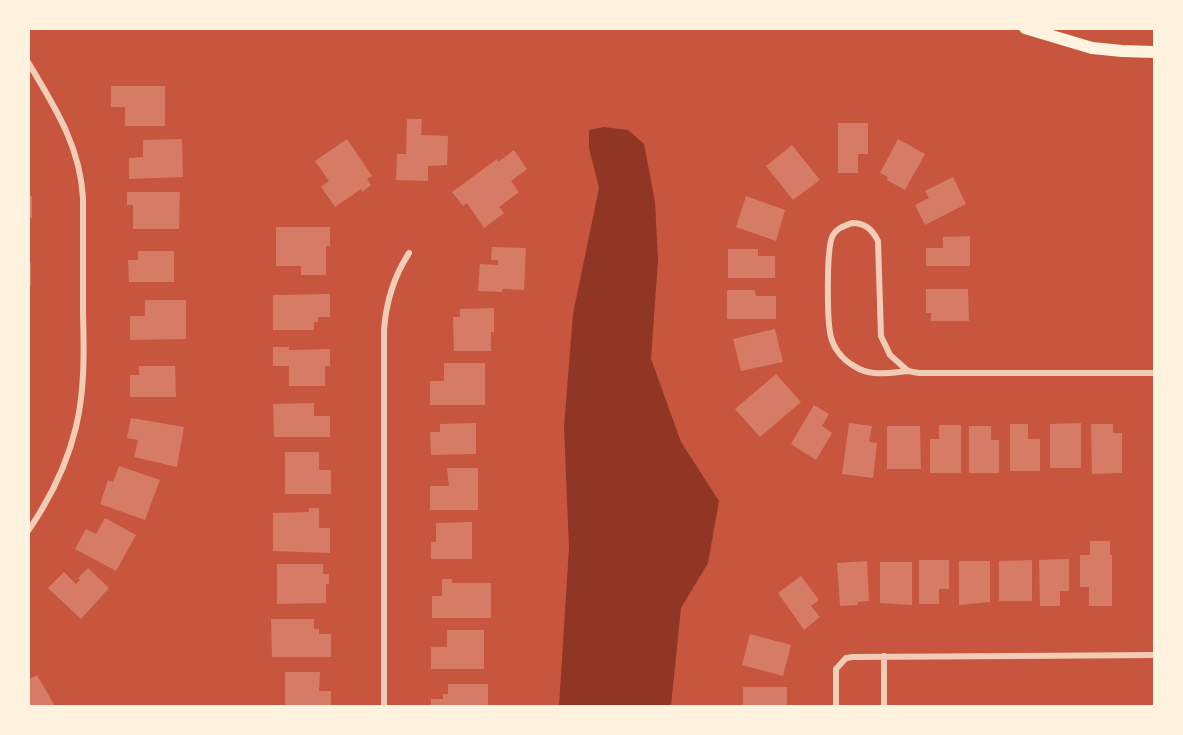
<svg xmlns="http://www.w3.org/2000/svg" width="1183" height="735" font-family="'Source Sans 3',sans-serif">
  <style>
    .water { fill: #8f3625 }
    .building { fill: #d67c66 }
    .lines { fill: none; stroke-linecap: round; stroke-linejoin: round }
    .minor { stroke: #f1ccb7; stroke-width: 6 }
    .secondary { stroke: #fff3e0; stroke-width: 12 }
  </style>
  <rect width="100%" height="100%" fill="#c8553d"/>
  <path class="water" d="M 604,127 L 628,130 L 644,144 L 655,202 L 658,260 L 651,359 L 681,442 L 719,501 L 708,563 L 681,608 L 671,706 L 559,706 L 569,548 L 564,427 L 573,314 L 599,188 L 589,148 L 589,130 Z"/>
  <path class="building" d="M 111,86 L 165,86 L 165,126 L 125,126 L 125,107 L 111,107 Z
    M 407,119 L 422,119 L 421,135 L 448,136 L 447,165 L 428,166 L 428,181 L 396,180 L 397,154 L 406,154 Z
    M 838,123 L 868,123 L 868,154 L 858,154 L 858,173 L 838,173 Z
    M 182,139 L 183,177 L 129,179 L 129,158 L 143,157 L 143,140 Z
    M 347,139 L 372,176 L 367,179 L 371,185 L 362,192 L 361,189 L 335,207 L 321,187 L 329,181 L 315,161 Z
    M 898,139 L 925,154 L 905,190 L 887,180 L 888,177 L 880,173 Z
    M 792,145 L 820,180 L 793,200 L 766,166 Z
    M 514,150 L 527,169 L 511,181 L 519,192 L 499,207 L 504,213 L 484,228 L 467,203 L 463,206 L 452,192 L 497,159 L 498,162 Z
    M 953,177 L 966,204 L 925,225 L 915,205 L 929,198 L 925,191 Z
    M 127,192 L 180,192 L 179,229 L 133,229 L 133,205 L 127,205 Z
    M 28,196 L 32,196 L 32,218 L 28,218 Z
    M 746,196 L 785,210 L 776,241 L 736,227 Z
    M 276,227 L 330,227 L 330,246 L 326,246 L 326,275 L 301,275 L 301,266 L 276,266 Z
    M 970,236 L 970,266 L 926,266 L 926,248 L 943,248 L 943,237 Z
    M 492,247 L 526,248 L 524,290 L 502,289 L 502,292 L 478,291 L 480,264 L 498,265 L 498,260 L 491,260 Z
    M 728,249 L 758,249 L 758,256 L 775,256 L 775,278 L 728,278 Z
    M 138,251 L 174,251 L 174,282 L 129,282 L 128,260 L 138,260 Z
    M 28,263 L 31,263 L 31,286 L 28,286 Z
    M 926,289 L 968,289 L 969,321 L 931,321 L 931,313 L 926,313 Z
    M 727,290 L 755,290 L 756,296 L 776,296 L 776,319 L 727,319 Z
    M 330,294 L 330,317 L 318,317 L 318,322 L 314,322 L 314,330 L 273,330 L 273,295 Z
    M 145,300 L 186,300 L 186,339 L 130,340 L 130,316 L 145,316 Z
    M 494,308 L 494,332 L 491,332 L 491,351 L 454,351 L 453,317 L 460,317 L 460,309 Z
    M 775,329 L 783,362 L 741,371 L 733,339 Z
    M 273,347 L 289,347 L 289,350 L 330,349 L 330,366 L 325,366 L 325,386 L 289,386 L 289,366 L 273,366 Z
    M 444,363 L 485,363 L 485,405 L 430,405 L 430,381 L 444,381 Z
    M 139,366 L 175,366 L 176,397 L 130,397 L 130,375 L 139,375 Z
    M 776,374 L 801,402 L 760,437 L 735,409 Z
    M 314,403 L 314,416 L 330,416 L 330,437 L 274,437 L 273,404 Z
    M 814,405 L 829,414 L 822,426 L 832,433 L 816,460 L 791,444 Z
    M 131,418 L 184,427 L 177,467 L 134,457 L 138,440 L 127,438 Z
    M 476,423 L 476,454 L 431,455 L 430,432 L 440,432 L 440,424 Z
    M 849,423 L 872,426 L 869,442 L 877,443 L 873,478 L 842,474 Z
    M 1081,423 L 1081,468 L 1050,468 L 1050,424 Z
    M 1010,424 L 1028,424 L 1028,439 L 1040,439 L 1040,471 L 1010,471 Z
    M 1091,424 L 1113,424 L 1113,433 L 1122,433 L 1122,473 L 1092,474 Z
    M 939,425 L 961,425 L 961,473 L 930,473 L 930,439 L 939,439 Z
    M 887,426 L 920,426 L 921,469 L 887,469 Z
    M 969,426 L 991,426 L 991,440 L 999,440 L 999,473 L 969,473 Z
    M 285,452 L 319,452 L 319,470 L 331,470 L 331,494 L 285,494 Z
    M 119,466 L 160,480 L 145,520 L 100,504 L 108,480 L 113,482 Z
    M 447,468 L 478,468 L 478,510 L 430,510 L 430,486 L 449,486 Z
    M 309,508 L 319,508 L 319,528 L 330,528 L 330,553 L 273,551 L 273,513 L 309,512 Z
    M 105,518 L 136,535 L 116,571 L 75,549 L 86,529 L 96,534 Z
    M 472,522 L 472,559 L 431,559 L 431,542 L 436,542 L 436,523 Z
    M 1090,541 L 1110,541 L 1110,555 L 1112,555 L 1112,606 L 1089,606 L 1089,587 L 1080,587 L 1080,555 L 1090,555 Z
    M 1069,559 L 1069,591 L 1060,591 L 1060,606 L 1040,606 L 1039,560 Z
    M 919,560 L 949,560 L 949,589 L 939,589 L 939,604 L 919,604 Z
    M 1032,560 L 1032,601 L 999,601 L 999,561 Z
    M 867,561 L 869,601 L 858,602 L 858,605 L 840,606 L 837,563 Z
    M 959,561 L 990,561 L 990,602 L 959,605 Z
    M 880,562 L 912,562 L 912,605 L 880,603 Z
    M 277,564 L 323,564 L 323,574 L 329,574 L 329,584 L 326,584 L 326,603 L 277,604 Z
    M 88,568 L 109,588 L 81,619 L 48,588 L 64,572 L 76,584 L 80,580 L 78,578 Z
    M 801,576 L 819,600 L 811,606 L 820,617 L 804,630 L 778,593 Z
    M 442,579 L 452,579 L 452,583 L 491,583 L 491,618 L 432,618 L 432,596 L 442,596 Z
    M 271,619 L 314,619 L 314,629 L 319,629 L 319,634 L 331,634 L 331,657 L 272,657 Z
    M 447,630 L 484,630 L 484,669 L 431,669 L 431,647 L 447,647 Z
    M 750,634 L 791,645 L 783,676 L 742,665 Z
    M 285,672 L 320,672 L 319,691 L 331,691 L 331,706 L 285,706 Z
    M 37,675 L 55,706 L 28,706 L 28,680 Z
    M 448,684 L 488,684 L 488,706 L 431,706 L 431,699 L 443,699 L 443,694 L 448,694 Z
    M 743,687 L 787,687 L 787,706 L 743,706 Z"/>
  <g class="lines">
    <path class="minor" d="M 28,62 C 54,106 80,145 83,198 C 83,236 83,274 83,313 C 84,351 85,389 76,427 C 67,465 50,499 28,531
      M 852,223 C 865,223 872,229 878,241 L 881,336 L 890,355 L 908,371 C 889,373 870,377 854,366 C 843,360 834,349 831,337 C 827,323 826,246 833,235 C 837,228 844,226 852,223 Z
      M 908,371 L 919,373 L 1154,373
      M 384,706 L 384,330 C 386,303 394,276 409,253
      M 836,706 L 836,669 L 846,658 L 853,657 L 1154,655
      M 884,706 L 884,656"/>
    <path class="secondary" d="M 1025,28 L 1092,48 L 1122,51 L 1154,52"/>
  </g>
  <rect width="1183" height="735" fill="none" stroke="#fff3e0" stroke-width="60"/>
</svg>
